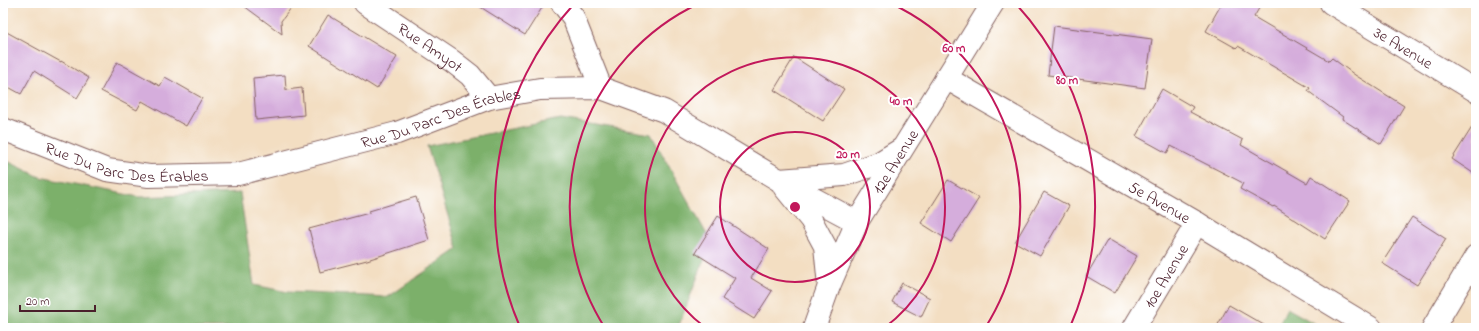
<svg xmlns="http://www.w3.org/2000/svg" width="1479" height="331" font-family="'Indie Flower',sans-serif">
  <style>
    .forest { fill: #7cb06b; stroke: #63684b }
    .building { fill: #d5addc }
    .lines { fill: none; stroke-linecap: round; stroke-linejoin: round }
    .minor-casing { stroke: #856260; stroke-width: 24 }
    .minor { stroke: #fff; stroke-width: 22 }
    .ring { fill: none; stroke: #c2185b; stroke-width: 2 }
    .labels { text-anchor: middle; stroke-width: 4; stroke-linejoin: round; paint-order: stroke }
    .street-label { font-size: 16px; fill: #4a1f2b; stroke: #fff }
    .centre { fill: #c2185b; stroke: #fff; stroke-width: 2 }
    .ring-label { font-size: 12px; text-anchor: middle; font-weight: bold; fill: #c2185b; stroke: #fff; stroke-width: 4; stroke-linejoin: round; paint-order: stroke }
  </style>
  <rect width="100%" height="100%" fill="#fff"/>
  <filter id="ink" filterUnits="userSpaceOnUse"><feTurbulence type="fractalNoise" baseFrequency=".025" numOctaves="2"/><feDisplacementMap in="SourceGraphic" scale="8" xChannelSelector="R" yChannelSelector="G"/><feConvolveMatrix kernelMatrix="1 2 1 2 8 2 1 2 1" color-interpolation-filters="sRGB"/></filter>
  <filter id="wash" filterUnits="userSpaceOnUse"><feTurbulence type="fractalNoise" baseFrequency=".012" numOctaves="4" result="noise"/><feDisplacementMap in="SourceGraphic" scale="16" xChannelSelector="R" yChannelSelector="G"/><feGaussianBlur stdDeviation="0.9" result="paint"/><feColorMatrix in="noise" values="0 0 0 0 0 0 0 0 0 0 0 0 0 0 0 0 0 1.4 0 .05"/><feComposite in="paint" operator="in"/></filter>
  <g filter="url(#wash)">
    <rect width="100%" height="100%" fill="#f3dec2"/>
    <path class="forest" d="M 560,119 L 651,134 L 711,242 L 678,328 L 3,328 L 3,159 L 40,177 L 139,197 L 240,193 L 254,285 L 288,292 L 388,297 L 458,249 L 427,146 Z
      M 1287,308 L 1322,328 L 1277,328 Z"/>
    <g id="blocks">
      <path class="building" d="M 240,3 L 295,3 L 281,21 L 282,34 Z
        M 474,3 L 545,3 L 525,35 Z
        M 1222,3 L 1262,3 L 1254,17 L 1329,61 L 1332,58 L 1355,75 L 1404,106 L 1381,144 L 1342,119 L 1343,117 L 1308,91 L 1310,88 L 1238,46 L 1236,48 L 1206,31 Z
        M 328,15 L 397,57 L 377,89 L 309,46 Z
        M 1054,26 L 1152,39 L 1145,88 L 1048,75 Z
        M 3,30 L 61,62 L 61,61 L 89,78 L 77,98 L 34,71 L 21,94 L 3,84 Z
        M 794,57 L 844,89 L 823,121 L 774,90 Z
        M 117,62 L 160,86 L 165,77 L 202,98 L 186,126 L 142,101 L 137,110 L 101,91 Z
        M 285,75 L 286,90 L 302,88 L 304,115 L 256,120 L 253,78 Z
        M 1162,89 L 1193,107 L 1190,112 L 1243,140 L 1241,145 L 1307,183 L 1311,176 L 1350,201 L 1325,239 L 1274,206 L 1273,207 L 1240,189 L 1243,183 L 1171,146 L 1167,153 L 1136,136 Z
        M 1476,121 L 1476,175 L 1452,159 Z
        M 948,180 L 979,198 L 951,242 L 921,223 Z
        M 1044,192 L 1069,206 L 1040,256 L 1015,242 Z
        M 416,197 L 429,240 L 367,260 L 320,272 L 309,229 L 369,213 L 369,211 Z
        M 718,216 L 769,249 L 751,278 L 772,291 L 754,319 L 722,299 L 735,278 L 695,253 Z
        M 1412,217 L 1446,239 L 1417,285 L 1382,263 Z
        M 1108,239 L 1137,256 L 1115,293 L 1086,276 Z
        M 902,283 L 930,298 L 921,317 L 892,302 Z
        M 1229,305 L 1269,328 L 1216,328 Z"/>
    </g>
  </g>
  <g filter="url(#ink)">
    <use href="#blocks" fill-opacity="0" stroke="#856260" stroke-width="1"/>
    <g class="lines">
      <defs>
        <g id="minor">
          <path id="s1" d="M 365,3 L 452,61 L 470,75 L 489,98"/>
          <path d="M 562,3 L 573,17 L 601,88"/>
          <path id="s2" d="M 1331,3 L 1476,91"/>
          <path id="s3" d="M 946,78 L 1197,223 L 1371,328"/>
          <path id="s4" d="M 3,129 L 107,170 L 149,176 L 238,174 L 397,133 L 489,98 L 540,89 L 601,88 L 664,111 L 779,180 L 857,222"/>
          <path d="M 779,180 L 844,175 L 879,163 L 900,150"/>
          <path d="M 784,187 L 811,220 L 825,246 L 829,286"/>
          <path id="s5" d="M 814,328 L 829,286 L 857,222 L 993,3"/>
          <path id="s6" d="M 1134,328 L 1197,223"/>
          <path d="M 1433,328 L 1476,256"/>
        </g>
      </defs>
      <use href="#minor" class="minor-casing"/>
      <use href="#minor" class="minor"/>
    </g>
  </g>
  <g class="ring">
    <circle cx="795" cy="207" r="75"/>
    <path d="M706 328A150 150 0 1 1 884 328"/>
    <path d="M605 328A225 225 0 0 1 700 3M890 3A225 225 0 0 1 985 328"/>
    <path d="M520 327A300 300 0 0 1 574 4M1016 4A300 300 0 0 1 1070 327"/>
  </g>
  <g class="labels">
    <g class="street-label">
      <text dy="6" stroke="none"><textPath href="#s1" startOffset="79">Rue Amyot</textPath></text>
      <text dy="6" stroke="none"><textPath href="#s2" startOffset="85">3e Avenue</textPath></text>
      <text dy="6" stroke="none"><textPath href="#s4" startOffset="454">Rue Du Parc Des Érables</textPath></text>
      <text dy="6" stroke="none"><textPath href="#s4" startOffset="130">Rue Du Parc Des Érables</textPath></text>
      <text dy="6" stroke="none"><textPath href="#s5" startOffset="186">12e Avenue</textPath></text>
      <text dy="6" stroke="none"><textPath href="#s3" startOffset="247">5e Avenue</textPath></text>
      <text dy="6" stroke="none"><textPath href="#s6" startOffset="61">10e Avenue</textPath></text>
    </g>
  </g>
  <circle cx="795" cy="207" r="6" class="centre"/>
  <g class="ring-label">
    <text x="954" y="52">60 m</text>
    <text x="1067" y="84">80 m</text>
    <text x="901" y="105">40 m</text>
    <text x="848" y="158">20 m</text>
  </g>
  <rect width="1479" height="331" fill="none" stroke="#fff" stroke-width="16"/>
  <path d="M20 305v6h75v-6" fill="none" stroke="#4a1f2b" stroke-width="2"/>
  <text x="26" y="305" font-size="12" fill="#4a1f2b" stroke="#ffffff" stroke-width="3" paint-order="stroke">20 m</text>
</svg>
